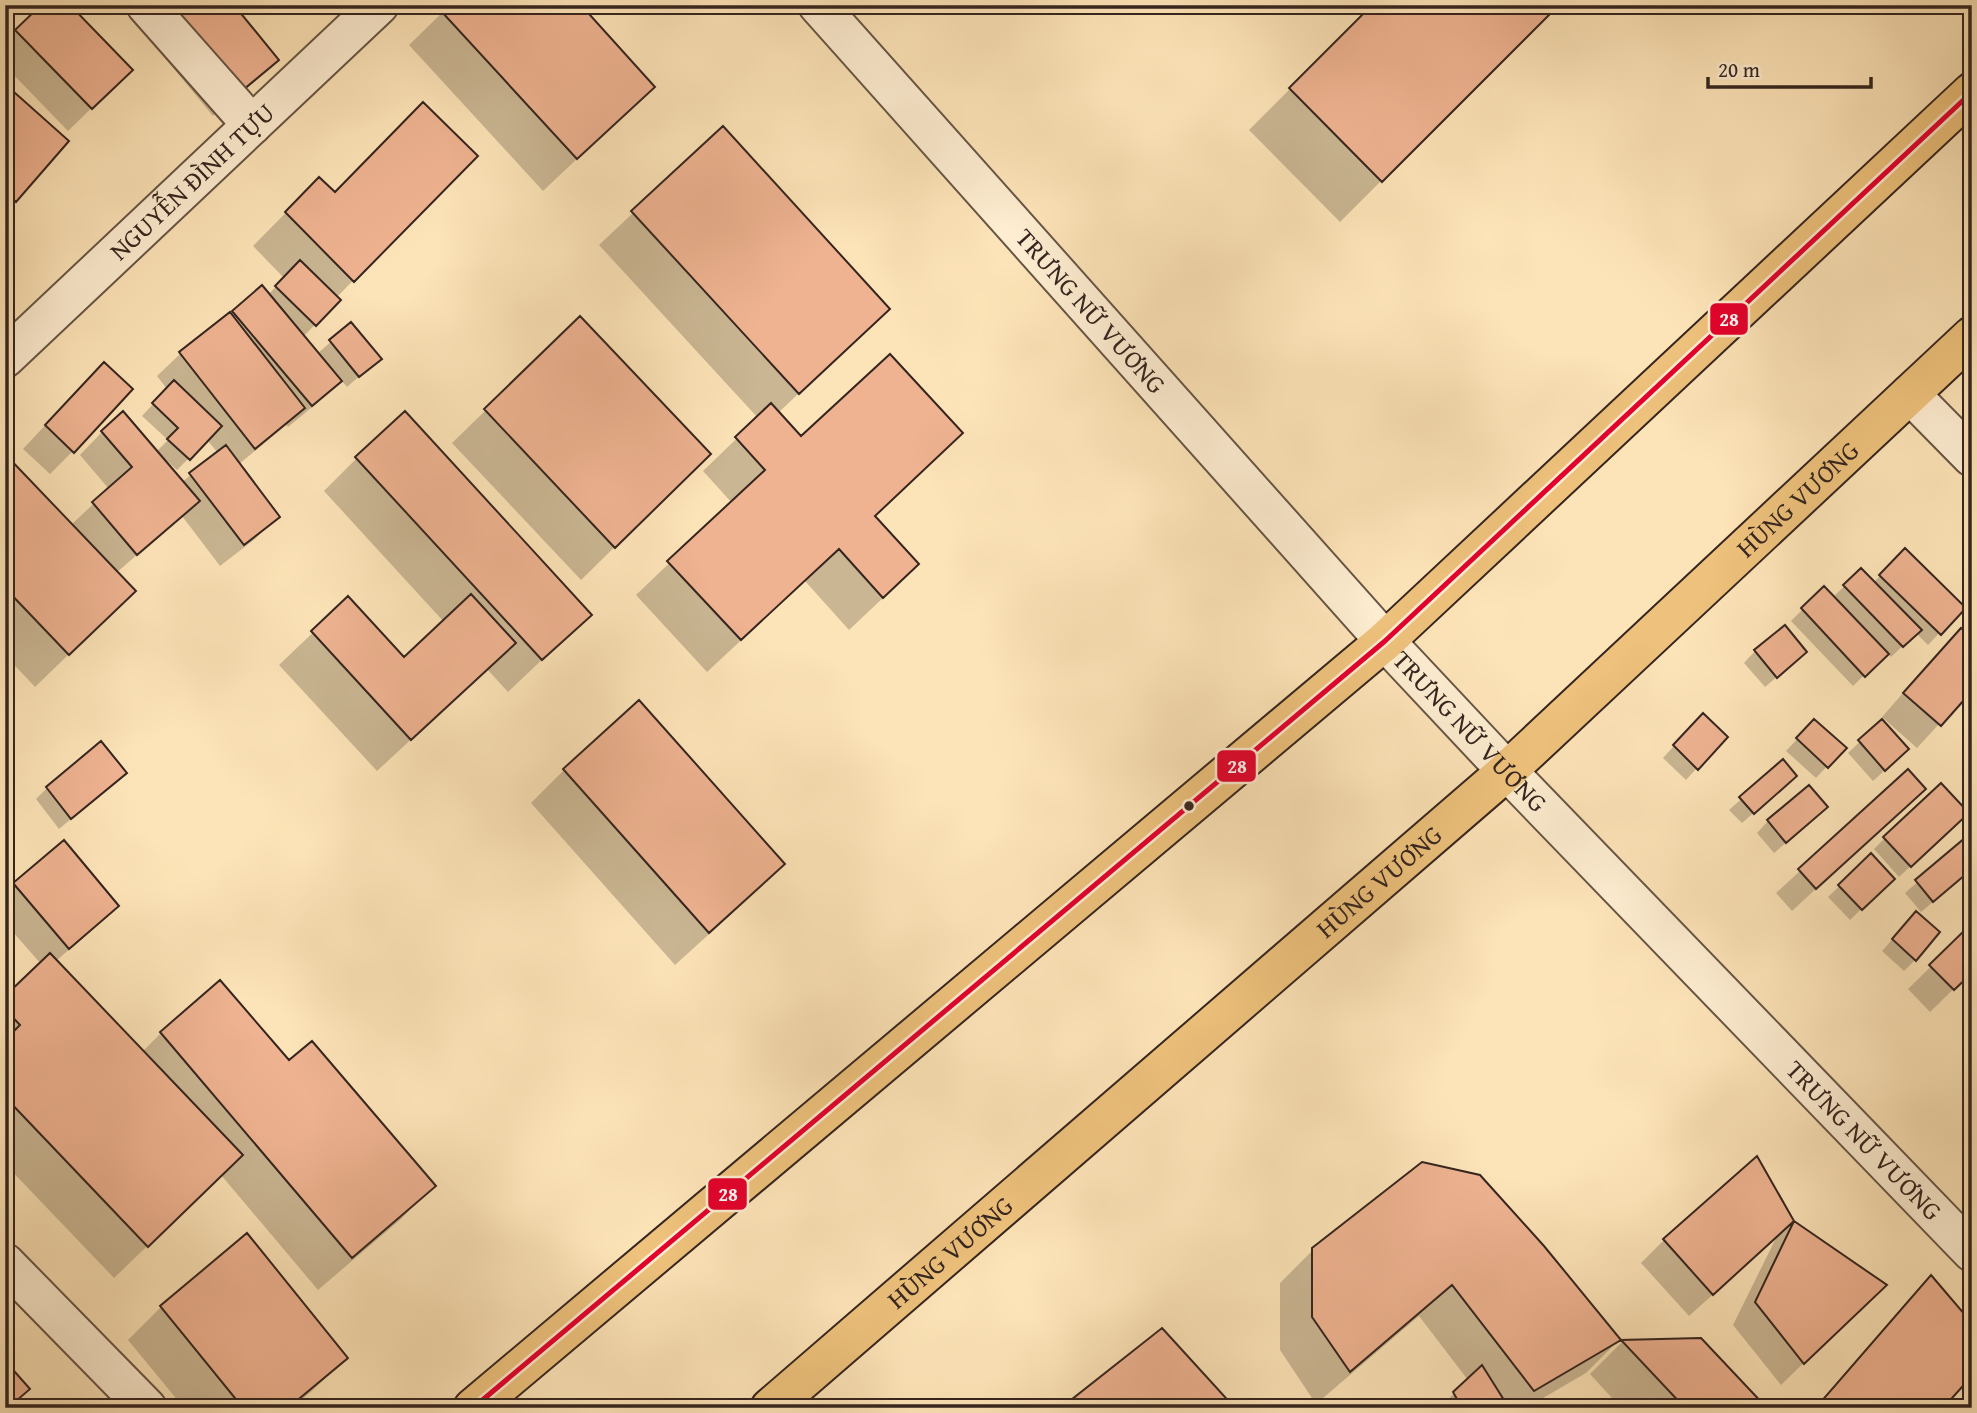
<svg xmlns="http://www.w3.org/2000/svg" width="1977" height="1413" font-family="'Gentium Book Plus',serif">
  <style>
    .shadow { fill: #0003; fill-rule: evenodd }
    .building { fill: #efb391; stroke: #35251f; stroke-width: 2 }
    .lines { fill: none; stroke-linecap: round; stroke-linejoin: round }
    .minor-casing { stroke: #675545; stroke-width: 42 }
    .major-casing { stroke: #35251f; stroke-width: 42 }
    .minor { stroke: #feedd1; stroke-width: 38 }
    .major { stroke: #eec27c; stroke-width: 38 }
    .bus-1-casing { stroke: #feedd1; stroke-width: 10 }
    .bus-1 { stroke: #e4002b; stroke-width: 5 }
    .bus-dot { fill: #35251f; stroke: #feedd1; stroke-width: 2.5 }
    .labels { text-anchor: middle; stroke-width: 5; stroke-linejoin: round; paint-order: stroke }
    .street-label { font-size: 26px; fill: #35251f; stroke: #feedd1 }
    .line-badge { stroke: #feedd1; stroke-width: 2.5 }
    .badge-label { font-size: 19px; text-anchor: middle; font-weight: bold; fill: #fff }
  </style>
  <rect width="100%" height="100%" fill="#fde4b8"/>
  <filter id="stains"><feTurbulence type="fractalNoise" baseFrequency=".00286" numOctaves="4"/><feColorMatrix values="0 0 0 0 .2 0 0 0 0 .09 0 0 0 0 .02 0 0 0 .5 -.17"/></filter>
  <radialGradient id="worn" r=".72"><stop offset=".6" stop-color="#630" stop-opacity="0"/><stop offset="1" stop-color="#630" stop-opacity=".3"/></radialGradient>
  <path class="shadow" d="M 43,5 L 108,92 L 68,131 L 5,66 L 5,42 Z
    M 121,5 L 231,5 L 276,60 L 253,83 L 213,116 Z
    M 450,5 L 653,87 L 543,191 L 409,45 Z
    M 1374,5 L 1557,5 L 1340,222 L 1249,130 Z
    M 5,87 L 15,200 L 5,210 Z
    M 722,129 L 888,309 L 778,413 L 801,438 L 961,433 L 873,517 L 884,597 L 849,630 L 805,581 L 707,672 L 636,595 L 732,503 L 703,471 L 758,418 L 599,245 Z
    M 476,156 L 336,298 L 339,300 L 303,337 L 317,354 L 351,324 L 379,359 L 347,387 L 341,380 L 317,403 L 288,427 L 286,425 L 238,465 L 277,517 L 255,539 L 220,566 L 182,516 L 116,573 L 100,624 L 35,687 L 5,655 L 5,457 L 71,525 L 109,489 L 80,455 L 102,432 L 156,452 L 168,440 L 142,416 L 167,389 L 157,376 L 180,354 L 229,314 L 268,295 L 284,278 L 253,246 L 319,179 L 335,194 ZM 207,440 L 218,453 L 182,482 L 163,460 L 165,459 L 177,470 Z
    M 580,319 L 676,487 L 581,580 L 452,443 Z
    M 81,387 L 73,451 L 50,474 L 23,449 Z
    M 357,458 L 589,615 L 508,692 L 487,669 L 377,771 L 279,665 L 348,599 L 403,659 L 444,622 L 324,491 Z
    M 1905,551 L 1963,608 L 1928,645 L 1916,633 L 1891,657 L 1887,653 L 1853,686 L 1791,621 L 1824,588 L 1833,597 L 1861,570 L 1873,583 Z
    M 1961,630 L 1972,688 L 1917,748 L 1882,717 L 1938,653 Z
    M 1755,651 L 1793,663 L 1765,687 L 1744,663 Z
    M 639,703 L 783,864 L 750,897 L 675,965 L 531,803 L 564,770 Z
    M 1814,721 L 1844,748 L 1816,778 L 1786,751 Z
    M 1882,721 L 1896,760 L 1873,781 L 1848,753 Z
    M 1691,727 L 1697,768 L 1686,780 L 1663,758 Z
    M 1783,762 L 1783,787 L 1742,823 L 1729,810 Z
    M 1908,771 L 1924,789 L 1792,911 L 1776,893 Z
    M 113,784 L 59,829 L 36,799 L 47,788 Z
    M 1815,818 L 1774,853 L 1757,833 L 1768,821 Z
    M 1955,824 L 1899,877 L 1874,849 L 1885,838 Z
    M 1972,835 L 1972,869 L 1921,912 L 1905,893 Z
    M 1871,856 L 1881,890 L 1850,920 L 1828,897 Z
    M 14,884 L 117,905 L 94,928 L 56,961 L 142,1052 L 161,1033 L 289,1062 L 433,1186 L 401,1219 L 318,1290 L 221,1175 L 114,1278 L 5,1164 L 5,999 L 41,964 L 5,923 L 5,893 Z
    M 1905,925 L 1915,960 L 1904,971 L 1882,951 Z
    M 1972,926 L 1972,971 L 1930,1012 L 1908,989 Z
    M 1756,1159 L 1793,1222 L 1884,1285 L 1781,1385 L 1733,1325 L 1776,1238 L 1689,1316 L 1641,1263 L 1664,1240 Z
    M 1422,1164 L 1619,1340 L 1586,1373 L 1526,1408 L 1439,1408 L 1468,1380 L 1419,1316 L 1316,1404 L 1280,1350 L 1280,1283 L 1313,1250 Z
    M 1931,1278 L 1941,1408 L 1815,1408 L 1908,1300 Z
    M 161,1307 L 346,1358 L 313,1390 L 292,1408 L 184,1408 L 128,1340 Z
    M 1700,1340 L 1764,1408 L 1621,1408 L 1590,1374 L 1622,1342 Z
    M 1072,1401 L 1232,1408 L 1066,1408 Z"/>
  <path class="building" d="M 41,5 L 70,5 L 133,70 L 92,109 L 15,30 Z
    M 163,5 L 234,5 L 279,60 L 237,95 Z
    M 447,5 L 581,5 L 655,87 L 577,159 L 441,11 Z
    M 1372,5 L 1559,5 L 1382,182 L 1289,88 Z
    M 5,84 L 69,141 L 16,202 L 5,192 Z
    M 423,102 L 478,156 L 354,282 L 285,212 L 319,177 L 335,192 Z
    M 723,126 L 890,309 L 799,394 L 631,211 Z
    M 300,260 L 341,300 L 316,326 L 275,286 Z
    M 262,285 L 342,381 L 312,406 L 232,311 Z
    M 230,312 L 305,408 L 255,449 L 179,352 Z
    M 580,316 L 711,454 L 615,548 L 484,409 Z
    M 351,322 L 382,359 L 359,377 L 329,340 Z
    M 890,354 L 963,433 L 875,516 L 919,564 L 883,598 L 839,549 L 741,640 L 667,561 L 765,470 L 735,437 L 771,403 L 801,436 Z
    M 104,362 L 133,389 L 74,453 L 45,425 Z
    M 174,380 L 222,426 L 190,460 L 167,439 L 178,428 L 152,403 Z
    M 123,411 L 200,501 L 137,555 L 92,502 L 132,467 L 101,431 Z
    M 405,411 L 592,615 L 542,660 L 355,457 Z
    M 226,445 L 280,517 L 244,545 L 189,473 Z
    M 5,454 L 136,591 L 69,655 L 5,588 Z
    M 1905,548 L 1966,608 L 1941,635 L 1879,575 Z
    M 1861,568 L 1922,630 L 1903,647 L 1843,585 Z
    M 1824,586 L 1889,654 L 1865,677 L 1801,608 Z
    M 471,594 L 516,643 L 411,740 L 311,631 L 348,596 L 404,657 Z
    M 1785,625 L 1807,652 L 1777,678 L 1754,650 Z
    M 1961,628 L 1972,637 L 1972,691 L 1941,726 L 1903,693 Z
    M 639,700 L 785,864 L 709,933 L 563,769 Z
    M 1703,713 L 1728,737 L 1698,770 L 1673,745 Z
    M 1814,719 L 1847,748 L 1828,768 L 1796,738 Z
    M 1882,719 L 1909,749 L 1885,771 L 1858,740 Z
    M 101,741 L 127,773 L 71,819 L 46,787 Z
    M 1783,759 L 1797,776 L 1754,814 L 1739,797 Z
    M 1908,769 L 1926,789 L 1816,889 L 1798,869 Z
    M 1941,783 L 1969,813 L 1911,867 L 1883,837 Z
    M 1809,785 L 1828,807 L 1786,843 L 1767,820 Z
    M 1972,832 L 1972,869 L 1933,902 L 1915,880 Z
    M 64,840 L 119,906 L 69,949 L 13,883 Z
    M 1871,853 L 1895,879 L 1862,910 L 1838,885 Z
    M 1916,911 L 1940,932 L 1916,961 L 1892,939 Z
    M 1972,923 L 1972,973 L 1954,990 L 1929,965 Z
    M 50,953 L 243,1155 L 148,1247 L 5,1097 L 5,1040 L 20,1025 L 5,1009 L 5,996 Z
    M 220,980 L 289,1060 L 312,1041 L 436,1186 L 352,1258 L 160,1032 Z
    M 1757,1156 L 1794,1221 L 1713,1295 L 1663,1239 Z
    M 1422,1162 L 1480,1175 L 1544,1246 L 1621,1340 L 1534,1391 L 1452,1285 L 1350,1372 L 1312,1317 L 1312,1248 Z
    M 1794,1221 L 1887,1285 L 1804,1364 L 1755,1302 Z
    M 247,1233 L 348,1358 L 288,1408 L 243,1408 L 160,1306 Z
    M 1931,1275 L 1972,1323 L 1972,1376 L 1943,1408 L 1824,1408 L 1819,1404 Z
    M 1162,1328 L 1235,1408 L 1078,1408 L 1071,1400 Z
    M 1701,1338 L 1767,1408 L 1685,1408 L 1621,1340 Z
    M 7,1363 L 30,1389 L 16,1401 L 22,1408 L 5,1408 L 5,1365 Z
    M 1482,1365 L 1509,1408 L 1462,1408 L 1453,1392 Z"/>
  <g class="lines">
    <defs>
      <g id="minor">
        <path d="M 146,5 L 252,125"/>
        <path id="s1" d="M 818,5 L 1385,641 L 1507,771 L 1972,1252"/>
        <path id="s2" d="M 5,358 L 379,5"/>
        <path d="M 1910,394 L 1972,457"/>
        <path d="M 5,1263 L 147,1408"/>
      </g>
      <g id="major">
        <path d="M 473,1408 L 1385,641 L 1972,92"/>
        <path id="s3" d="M 770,1408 L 1507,771 L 1972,336"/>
      </g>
    </defs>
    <use href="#minor" class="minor-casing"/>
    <use href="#major" class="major-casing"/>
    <use href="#minor" class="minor"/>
    <use href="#major" class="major"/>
    <defs>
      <path id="bus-1" d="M 473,1408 L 1385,641 L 1972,92"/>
    </defs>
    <use href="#bus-1" class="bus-1-casing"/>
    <use href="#bus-1" class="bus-1"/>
  </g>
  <circle class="bus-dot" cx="1189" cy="806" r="6"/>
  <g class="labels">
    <g class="street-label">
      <text dy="9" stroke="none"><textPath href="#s2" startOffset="257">NGUYỄN ĐÌNH TỰU</textPath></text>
      <text dy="9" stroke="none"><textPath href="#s1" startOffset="410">TRƯNG NỮ VƯƠNG</textPath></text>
      <text dy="9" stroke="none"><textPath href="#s3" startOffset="1372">HÙNG VƯƠNG</textPath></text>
      <text dy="9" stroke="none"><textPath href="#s1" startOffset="976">TRƯNG NỮ VƯƠNG</textPath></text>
      <text dy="9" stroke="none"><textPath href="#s3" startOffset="805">HÙNG VƯƠNG</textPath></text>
      <text dy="9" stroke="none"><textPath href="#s1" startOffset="1544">TRƯNG NỮ VƯƠNG</textPath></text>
      <text dy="9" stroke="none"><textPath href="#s3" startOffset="238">HÙNG VƯƠNG</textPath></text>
    </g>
  </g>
  <g class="line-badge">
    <rect x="1709" y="302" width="40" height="34" rx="7" fill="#e4002b"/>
    <rect x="1216" y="749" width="41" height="34" rx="7" fill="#e4002b"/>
    <rect x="707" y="1177" width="41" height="34" rx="7" fill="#e4002b"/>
  </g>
  <g class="badge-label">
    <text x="1729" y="326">28</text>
    <text x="1237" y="773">28</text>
    <text x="728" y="1201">28</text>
  </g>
  <rect width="1977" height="1413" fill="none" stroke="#fde4b8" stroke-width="28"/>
  <rect x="7" y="7" width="1963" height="1399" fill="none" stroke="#35251f" stroke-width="3.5"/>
  <rect x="14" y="14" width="1949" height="1385" fill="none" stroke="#35251f" stroke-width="2"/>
  <path d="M1708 77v10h163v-10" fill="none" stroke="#35251f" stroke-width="3.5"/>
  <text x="1718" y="77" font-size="21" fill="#35251f" stroke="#feedd1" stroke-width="5" paint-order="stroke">20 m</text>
  <rect width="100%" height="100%" filter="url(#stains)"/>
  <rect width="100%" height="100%" fill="url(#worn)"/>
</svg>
